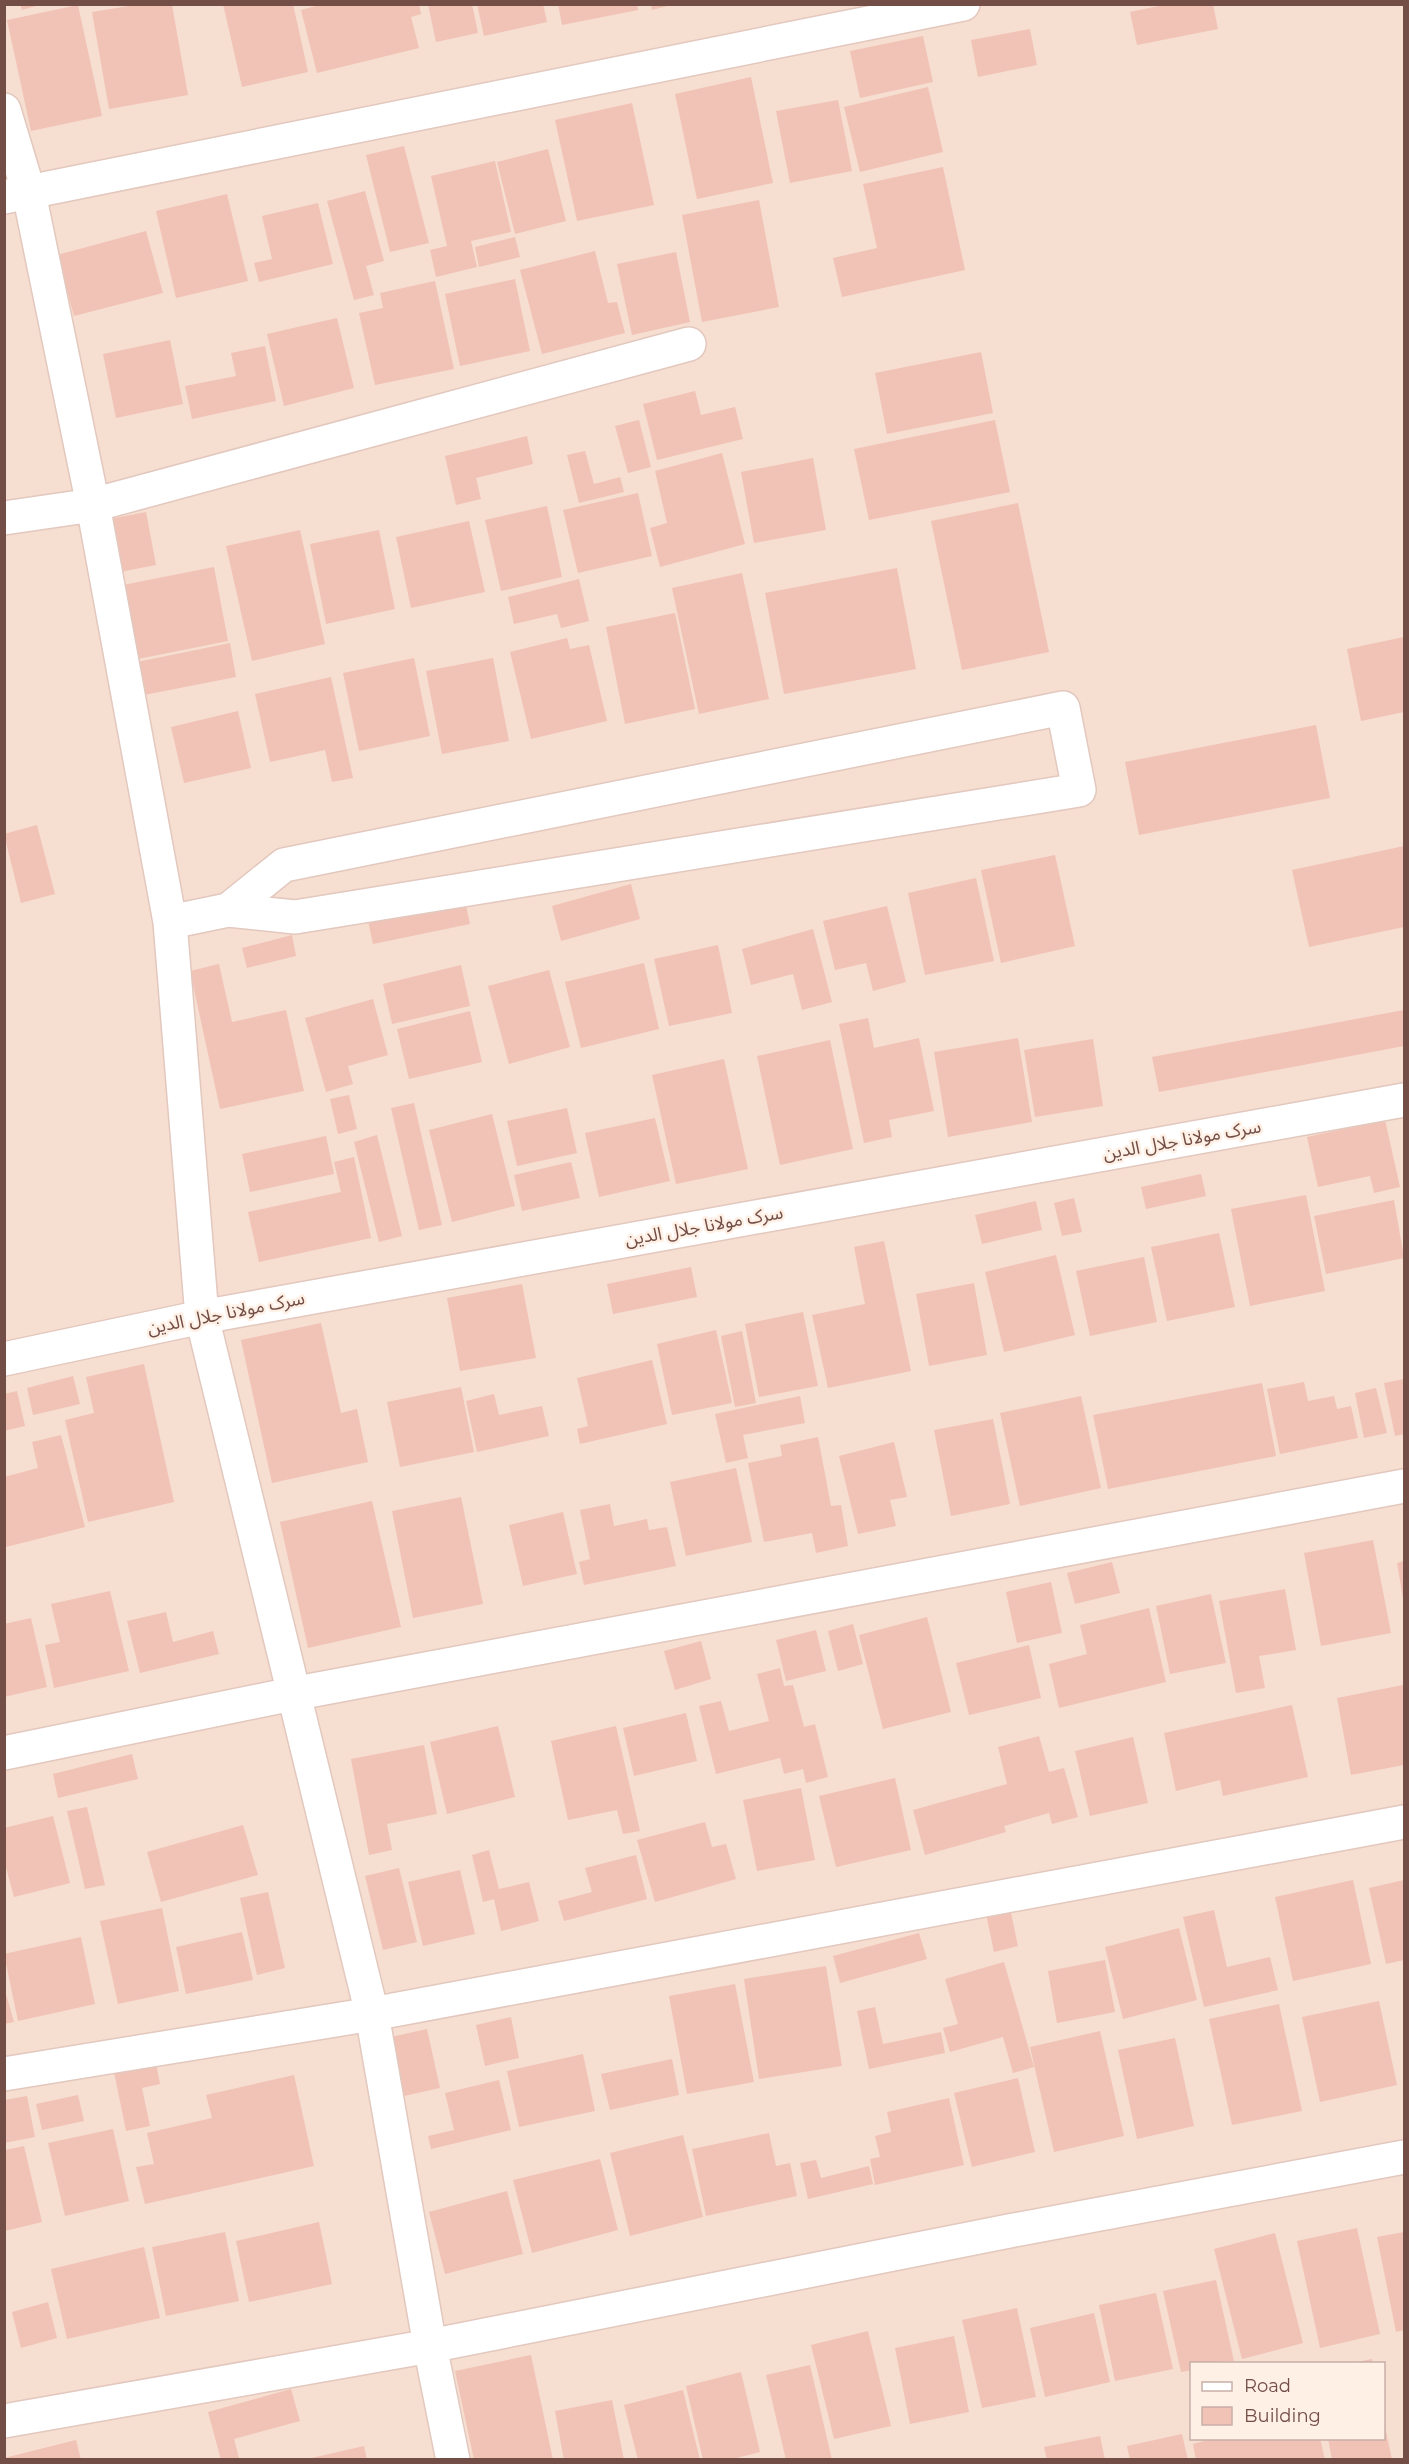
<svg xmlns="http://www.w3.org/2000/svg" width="1409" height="2464" font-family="Montserrat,'Noto Sans Arabic',sans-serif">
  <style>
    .residential { fill: #f6ded0; fill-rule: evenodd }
    .building { fill: #f1c3b6 }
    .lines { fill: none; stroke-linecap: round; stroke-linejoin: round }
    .street-casing { stroke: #e2c8be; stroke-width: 36 }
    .street { stroke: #fff; stroke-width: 33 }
    .labels { text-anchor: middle; stroke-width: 5; stroke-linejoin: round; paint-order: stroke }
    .street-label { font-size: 18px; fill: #724e47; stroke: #fff0e5 }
  </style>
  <rect width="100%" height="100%" fill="#fcebdf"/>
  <path class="residential" d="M 5,5 L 1404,5 L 1404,2459 L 5,2460 ZM 1192,2364 L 1384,2364 L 1384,2438 L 1192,2438 Z"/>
  <path class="building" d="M 20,4 L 39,4 L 39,5 L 22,10 Z
    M 223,4 L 293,4 L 308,72 L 242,87 Z
    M 323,4 L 419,4 L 421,14 L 411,17 L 419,48 L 317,73 L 301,10 Z
    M 428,4 L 472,4 L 478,33 L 436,42 Z
    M 477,4 L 543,4 L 547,22 L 484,36 Z
    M 558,4 L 637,4 L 638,10 L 562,25 Z
    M 651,4 L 671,4 L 671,5 L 652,10 Z
    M 1168,4 L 1213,4 L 1218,29 L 1137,45 L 1130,12 Z
    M 78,5 L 102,116 L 31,131 L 7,20 Z
    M 135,5 L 172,5 L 188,95 L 109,109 L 92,12 Z
    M 1030,29 L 1037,65 L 978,77 L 971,40 Z
    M 923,36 L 933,82 L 860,98 L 850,51 Z
    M 751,77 L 773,183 L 697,199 L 675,94 Z
    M 928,87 L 943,152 L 860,172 L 844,107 Z
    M 838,100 L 852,171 L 790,183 L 776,111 Z
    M 632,103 L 654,205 L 577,221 L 555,120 Z
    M 404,146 L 429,243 L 390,252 L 366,155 Z
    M 548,149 L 566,221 L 515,234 L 497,162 Z
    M 495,161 L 511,232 L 471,241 L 477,267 L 436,277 L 430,250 L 447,246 L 431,176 Z
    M 943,167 L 965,270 L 842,297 L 833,258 L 877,248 L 863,184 Z
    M 365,191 L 384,261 L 366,266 L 374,295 L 354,300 L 327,201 Z
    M 227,194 L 248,281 L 176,298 L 156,211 Z
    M 759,200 L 779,307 L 702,322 L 682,215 Z
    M 318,203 L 333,264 L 259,282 L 254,263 L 272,259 L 262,216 Z
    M 146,231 L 163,293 L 74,316 L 57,255 Z
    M 515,237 L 520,257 L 479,267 L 475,247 Z
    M 595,251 L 608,303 L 617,302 L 625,333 L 542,354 L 520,270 Z
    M 676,252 L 690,322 L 632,335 L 617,264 Z
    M 515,279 L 530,351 L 460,366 L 445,294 Z
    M 435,281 L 454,369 L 375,385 L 359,313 L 383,308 L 380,293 Z
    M 337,318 L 354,388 L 284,406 L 267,334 Z
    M 170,340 L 183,404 L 116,418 L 103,354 Z
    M 265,346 L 276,401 L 192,419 L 185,386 L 236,376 L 231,353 Z
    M 981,352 L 993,413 L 887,434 L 875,373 Z
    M 695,391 L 701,415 L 735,407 L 743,439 L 657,460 L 643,404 Z
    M 639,420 L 651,467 L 628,473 L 615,426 Z
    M 995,420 L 1010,492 L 869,520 L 854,449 Z
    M 527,436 L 533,464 L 476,478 L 481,499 L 456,505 L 445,456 Z
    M 585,451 L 594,484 L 620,477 L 624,492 L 579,503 L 567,455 Z
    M 722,453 L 745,544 L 660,567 L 650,528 L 667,523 L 655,471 Z
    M 813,458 L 826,530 L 754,543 L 741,472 Z
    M 638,493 L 652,556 L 578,573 L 563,510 Z
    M 1018,503 L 1049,652 L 962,670 L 931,521 Z
    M 547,506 L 562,577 L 501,591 L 485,520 Z
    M 146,512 L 156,565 L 115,573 L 105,520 Z
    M 469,521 L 485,592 L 411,608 L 396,537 Z
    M 300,530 L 325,644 L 252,661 L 226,546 Z
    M 379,530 L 395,609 L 326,624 L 310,544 Z
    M 214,567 L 228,641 L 133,660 L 118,586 Z
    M 897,568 L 916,669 L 784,694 L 765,593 Z
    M 742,573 L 769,699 L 699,714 L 672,588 Z
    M 579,579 L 589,621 L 561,628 L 557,614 L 514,624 L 508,597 Z
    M 675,613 L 695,709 L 625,724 L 606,627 Z
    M 1404,637 L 1404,712 L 1361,721 L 1347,649 Z
    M 567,638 L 570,649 L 589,645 L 607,721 L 531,739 L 510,652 Z
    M 230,643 L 236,677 L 144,695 L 137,662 Z
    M 414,658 L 430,736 L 359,751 L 343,673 Z
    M 493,658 L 509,741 L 442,754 L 426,671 Z
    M 331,677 L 353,778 L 332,782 L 325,750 L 270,762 L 255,694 Z
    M 238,711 L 251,768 L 184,783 L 171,727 Z
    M 1316,725 L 1330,798 L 1139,835 L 1125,762 Z
    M 37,825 L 55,894 L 21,903 L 4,834 Z
    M 1404,846 L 1404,927 L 1309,947 L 1292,870 Z
    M 1055,855 L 1075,946 L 1001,963 L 981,870 Z
    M 976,878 L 994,961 L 925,975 L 908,893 Z
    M 631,884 L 640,919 L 561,941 L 552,906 Z
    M 465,901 L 470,924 L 373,944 L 368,921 Z
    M 887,906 L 906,982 L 873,991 L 866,963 L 835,970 L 823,921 Z
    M 813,929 L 832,1002 L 802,1010 L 793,974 L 751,985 L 742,949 Z
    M 292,935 L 296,956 L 247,968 L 242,948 Z
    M 718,945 L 732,1013 L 669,1026 L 654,959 Z
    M 644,963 L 659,1029 L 581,1048 L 565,982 Z
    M 219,964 L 232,1022 L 286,1010 L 304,1091 L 220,1109 L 190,971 Z
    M 461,965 L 470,1006 L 392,1024 L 383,984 Z
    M 549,970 L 570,1047 L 509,1064 L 488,986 Z
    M 373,999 L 388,1055 L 348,1066 L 353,1084 L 326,1092 L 305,1018 Z
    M 1404,1010 L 1404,1046 L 1159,1092 L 1152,1057 Z
    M 470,1011 L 482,1062 L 409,1079 L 397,1029 Z
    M 868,1018 L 874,1048 L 919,1038 L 934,1111 L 889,1120 L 892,1137 L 864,1143 L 839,1024 Z
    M 1018,1038 L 1032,1122 L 948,1137 L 934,1052 Z
    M 1093,1039 L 1103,1106 L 1035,1117 L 1024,1050 Z
    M 830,1040 L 853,1149 L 780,1165 L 757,1056 Z
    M 724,1059 L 748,1169 L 676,1184 L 652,1075 Z
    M 349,1095 L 357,1129 L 338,1134 L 330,1099 Z
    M 414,1103 L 442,1225 L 419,1230 L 391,1108 Z
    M 567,1108 L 577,1153 L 517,1166 L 507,1121 Z
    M 492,1114 L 515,1206 L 452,1222 L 429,1130 Z
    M 655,1118 L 670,1181 L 599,1197 L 585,1133 Z
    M 1385,1120 L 1400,1187 L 1374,1193 L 1370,1176 L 1318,1187 L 1307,1137 Z
    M 377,1135 L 402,1236 L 379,1242 L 354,1142 Z
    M 326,1136 L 334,1174 L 250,1192 L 242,1154 Z
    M 354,1157 L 371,1238 L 259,1262 L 248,1212 L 341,1192 L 334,1162 Z
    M 571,1162 L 580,1198 L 522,1211 L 514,1175 Z
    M 1201,1174 L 1206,1196 L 1146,1209 L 1141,1187 Z
    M 1306,1195 L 1325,1291 L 1250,1306 L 1231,1209 Z
    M 1074,1198 L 1082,1232 L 1062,1236 L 1054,1203 Z
    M 1394,1200 L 1404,1258 L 1326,1274 L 1314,1216 Z
    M 1036,1201 L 1042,1230 L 982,1244 L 975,1215 Z
    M 1219,1233 L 1235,1307 L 1167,1321 L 1151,1247 Z
    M 884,1241 L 911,1371 L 828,1388 L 812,1315 L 865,1304 L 854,1247 Z
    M 1056,1255 L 1075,1335 L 1004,1352 L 985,1272 Z
    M 1144,1257 L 1157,1322 L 1090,1336 L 1076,1271 Z
    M 691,1267 L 697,1297 L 613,1314 L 607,1284 Z
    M 974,1283 L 987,1355 L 929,1366 L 916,1294 Z
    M 522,1284 L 536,1358 L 460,1371 L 447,1298 Z
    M 803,1312 L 818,1386 L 759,1397 L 745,1324 Z
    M 321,1323 L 341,1413 L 357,1409 L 368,1462 L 272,1483 L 241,1340 Z
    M 716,1330 L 732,1403 L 672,1415 L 657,1344 Z
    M 742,1331 L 756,1403 L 735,1407 L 721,1336 Z
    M 652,1360 L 667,1424 L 580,1444 L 577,1429 L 588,1426 L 577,1378 Z
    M 144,1364 L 174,1502 L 88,1522 L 65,1420 L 94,1413 L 86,1377 Z
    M 73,1376 L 80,1404 L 33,1415 L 27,1388 Z
    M 1404,1379 L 1404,1434 L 1395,1436 L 1384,1383 Z
    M 1304,1382 L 1308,1401 L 1334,1396 L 1337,1409 L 1351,1406 L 1358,1438 L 1280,1454 L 1267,1389 Z
    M 1262,1383 L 1276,1456 L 1108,1489 L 1093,1415 Z
    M 461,1387 L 474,1452 L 400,1467 L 387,1402 Z
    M 1376,1388 L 1387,1433 L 1364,1438 L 1355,1393 Z
    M 17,1391 L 25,1426 L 4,1431 L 4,1394 Z
    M 494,1394 L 499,1415 L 542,1406 L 549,1436 L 477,1452 L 466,1401 Z
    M 800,1396 L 805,1423 L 743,1435 L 748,1458 L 726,1463 L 715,1414 Z
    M 1081,1396 L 1101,1488 L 1020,1506 L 1000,1413 Z
    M 993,1419 L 1010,1504 L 951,1516 L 934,1430 Z
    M 61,1435 L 85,1527 L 6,1547 L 4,1477 L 38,1468 L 32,1442 Z
    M 818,1437 L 831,1506 L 841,1505 L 848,1546 L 816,1553 L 812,1533 L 764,1542 L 748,1463 L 782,1456 L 780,1445 Z
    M 894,1442 L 907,1497 L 890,1500 L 896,1526 L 858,1534 L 839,1456 Z
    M 736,1468 L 752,1542 L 686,1556 L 670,1482 Z
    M 461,1497 L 483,1604 L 413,1618 L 392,1511 Z
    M 372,1501 L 401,1627 L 308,1648 L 280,1522 Z
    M 610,1504 L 614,1526 L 647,1519 L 649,1530 L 667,1527 L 676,1566 L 584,1585 L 579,1562 L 590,1559 L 580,1510 Z
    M 563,1512 L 577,1574 L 523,1586 L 509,1525 Z
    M 1373,1540 L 1391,1633 L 1321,1646 L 1304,1553 Z
    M 1404,1561 L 1404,1598 L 1403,1598 L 1397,1563 Z
    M 1112,1562 L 1120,1593 L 1075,1604 L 1067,1573 Z
    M 1051,1582 L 1062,1633 L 1017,1643 L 1006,1592 Z
    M 1285,1589 L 1296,1650 L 1259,1656 L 1265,1688 L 1236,1693 L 1219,1601 Z
    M 110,1591 L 129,1671 L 54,1688 L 45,1645 L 60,1642 L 51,1604 Z
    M 1211,1594 L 1226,1663 L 1170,1674 L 1156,1606 Z
    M 1149,1608 L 1166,1682 L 1059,1708 L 1049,1664 L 1087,1654 L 1080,1625 Z
    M 166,1612 L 173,1642 L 213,1631 L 219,1654 L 140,1673 L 127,1621 Z
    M 927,1617 L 951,1712 L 883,1729 L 859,1635 Z
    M 31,1618 L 47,1687 L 4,1697 L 4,1624 Z
    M 853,1624 L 863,1664 L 838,1671 L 828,1631 Z
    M 816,1630 L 826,1671 L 786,1681 L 776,1640 Z
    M 701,1641 L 711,1679 L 675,1690 L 664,1651 Z
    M 1029,1645 L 1041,1698 L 969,1715 L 956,1663 Z
    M 780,1668 L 784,1686 L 793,1685 L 804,1727 L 815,1724 L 828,1777 L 806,1783 L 803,1769 L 784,1774 L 780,1758 L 716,1774 L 699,1706 L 721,1701 L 729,1731 L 769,1721 L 757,1674 Z
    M 1403,1685 L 1404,1765 L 1351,1775 L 1337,1698 Z
    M 1292,1705 L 1308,1777 L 1223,1796 L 1220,1780 L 1176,1791 L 1164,1733 Z
    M 686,1713 L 697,1761 L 634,1776 L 623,1728 Z
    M 498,1726 L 515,1797 L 447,1814 L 430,1742 Z
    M 616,1726 L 640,1831 L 623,1834 L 617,1810 L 568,1820 L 551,1741 Z
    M 1039,1736 L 1049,1772 L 1064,1768 L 1078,1817 L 1052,1824 L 1049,1813 L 1004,1826 L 1006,1832 L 925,1855 L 913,1810 L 1007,1784 L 998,1747 Z
    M 1133,1737 L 1148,1803 L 1090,1816 L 1075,1751 Z
    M 424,1745 L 437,1814 L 387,1824 L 392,1850 L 369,1855 L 351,1759 Z
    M 132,1754 L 138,1779 L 58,1798 L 53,1774 Z
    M 895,1778 L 911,1850 L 836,1867 L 819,1796 Z
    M 801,1788 L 815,1860 L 757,1871 L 743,1800 Z
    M 87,1807 L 105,1885 L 85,1889 L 67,1811 Z
    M 53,1816 L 70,1883 L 14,1897 L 4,1860 L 4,1828 Z
    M 705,1822 L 712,1847 L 726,1844 L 736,1879 L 655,1902 L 637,1840 Z
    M 243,1825 L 258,1875 L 161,1902 L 147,1852 Z
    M 489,1850 L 499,1889 L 529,1882 L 539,1921 L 501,1931 L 494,1899 L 483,1902 L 472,1855 Z
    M 636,1855 L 647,1899 L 564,1921 L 558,1901 L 592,1892 L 585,1868 Z
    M 399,1868 L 417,1942 L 383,1950 L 365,1876 Z
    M 460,1870 L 475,1934 L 423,1946 L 408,1882 Z
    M 1353,1880 L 1371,1964 L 1293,1981 L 1275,1897 Z
    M 1404,1880 L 1404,1960 L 1386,1964 L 1369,1888 Z
    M 268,1892 L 285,1968 L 257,1975 L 240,1898 Z
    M 162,1908 L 179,1991 L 118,2004 L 100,1921 Z
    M 1010,1908 L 1018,1946 L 994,1952 L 986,1914 Z
    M 1214,1910 L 1227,1967 L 1270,1957 L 1278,1990 L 1204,2007 L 1183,1917 Z
    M 1179,1928 L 1197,2000 L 1123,2019 L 1105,1947 Z
    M 242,1932 L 253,1980 L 186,1994 L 176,1947 Z
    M 919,1933 L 927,1959 L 840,1983 L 833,1956 Z
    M 81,1937 L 95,2004 L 18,2021 L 4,1954 Z
    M 1105,1960 L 1115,2012 L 1057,2023 L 1048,1971 Z
    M 1004,1962 L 1034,2067 L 1013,2073 L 1003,2037 L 950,2052 L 943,2028 L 958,2024 L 945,1979 Z
    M 826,1966 L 842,2066 L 759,2079 L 744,1979 Z
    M 735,1984 L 754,2082 L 687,2094 L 669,1996 Z
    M 4,1987 L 14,2022 L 4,2024 Z
    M 1379,2001 L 1397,2085 L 1320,2102 L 1302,2017 Z
    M 1279,2004 L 1302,2111 L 1232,2125 L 1209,2019 Z
    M 875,2007 L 883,2044 L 941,2032 L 945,2053 L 869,2069 L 857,2011 Z
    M 511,2017 L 519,2058 L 485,2066 L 476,2025 Z
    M 427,2029 L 440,2088 L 404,2096 L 391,2037 Z
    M 1100,2031 L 1124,2136 L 1054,2152 L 1030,2047 Z
    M 1175,2038 L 1194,2126 L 1137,2139 L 1118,2050 Z
    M 583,2054 L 595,2111 L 519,2127 L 507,2071 Z
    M 672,2059 L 679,2095 L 610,2110 L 601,2074 Z
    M 156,2063 L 160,2084 L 142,2088 L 150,2126 L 126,2131 L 114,2072 Z
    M 294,2075 L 314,2166 L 145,2204 L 136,2167 L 154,2164 L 147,2133 L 212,2118 L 206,2095 Z
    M 1018,2078 L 1035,2152 L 972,2167 L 954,2093 Z
    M 499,2080 L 511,2130 L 431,2149 L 428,2136 L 454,2130 L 445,2093 Z
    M 78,2095 L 84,2121 L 42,2130 L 36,2104 Z
    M 27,2096 L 35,2137 L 4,2143 L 4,2100 Z
    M 949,2098 L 964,2165 L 875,2185 L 870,2159 L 880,2157 L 875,2136 L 891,2132 L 887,2112 Z
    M 113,2129 L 129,2201 L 65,2216 L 48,2143 Z
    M 769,2133 L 776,2166 L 790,2163 L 797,2196 L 706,2216 L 692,2149 Z
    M 683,2135 L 703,2217 L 630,2236 L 610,2153 Z
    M 24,2146 L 42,2222 L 5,2231 L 5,2150 Z
    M 600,2159 L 618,2230 L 532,2253 L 513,2180 Z
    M 816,2160 L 821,2178 L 869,2166 L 873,2184 L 808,2199 L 800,2163 Z
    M 507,2191 L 523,2254 L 445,2274 L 429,2212 Z
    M 319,2222 L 332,2284 L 249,2302 L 236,2241 Z
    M 1357,2228 L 1380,2334 L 1320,2348 L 1297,2241 Z
    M 225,2232 L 239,2301 L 166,2316 L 152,2247 Z
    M 1404,2232 L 1404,2330 L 1396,2332 L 1377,2237 Z
    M 1275,2233 L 1303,2343 L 1242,2359 L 1214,2249 Z
    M 144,2247 L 160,2318 L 67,2339 L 51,2269 Z
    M 1216,2280 L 1234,2361 L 1192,2364 L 1192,2370 L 1181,2372 L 1163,2291 Z
    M 1156,2293 L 1173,2369 L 1115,2381 L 1099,2305 Z
    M 48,2302 L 57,2338 L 21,2348 L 12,2312 Z
    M 1017,2308 L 1036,2397 L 982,2408 L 962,2320 Z
    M 1094,2313 L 1110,2382 L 1045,2397 L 1030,2328 Z
    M 868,2331 L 891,2426 L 834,2439 L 811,2345 Z
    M 954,2336 L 969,2412 L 910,2424 L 895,2348 Z
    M 531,2355 L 553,2460 L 474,2460 L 455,2371 Z
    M 1372,2359 L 1373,2364 L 1357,2364 L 1357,2362 Z
    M 810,2365 L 832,2460 L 786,2460 L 766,2375 Z
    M 741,2372 L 760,2452 L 729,2460 L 703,2460 L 686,2386 Z
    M 291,2389 L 300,2421 L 234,2439 L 239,2458 L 221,2460 L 208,2412 Z
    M 683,2390 L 700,2460 L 638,2460 L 624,2405 Z
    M 612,2400 L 624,2460 L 564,2460 L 555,2411 Z
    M 1384,2422 L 1392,2460 L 1332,2460 L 1328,2438 L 1384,2438 Z
    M 1182,2434 L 1188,2460 L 1130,2460 L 1127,2446 Z
    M 1100,2436 L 1105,2460 L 1047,2460 L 1044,2447 Z
    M 1215,2438 L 1320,2438 L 1325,2460 L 1196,2460 L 1193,2444 Z
    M 76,2440 L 81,2460 L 4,2460 L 4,2458 Z
    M 364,2446 L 367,2460 L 308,2460 L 307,2459 Z"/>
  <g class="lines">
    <defs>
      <path id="street" d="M 4,110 L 29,193 L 93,505 L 170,922 L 202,1317 L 372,2014 L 430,2346 L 453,2460
        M 4,197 L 963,4
        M 4,518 L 93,505 L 689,344
        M 170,922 L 228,910 L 295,917 L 1079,790 L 1063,708 L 284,865 L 228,910
        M 4,1359 L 202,1317 L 1404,1100
        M 4,1753 L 292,1694 L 1404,1486
        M 4,2074 L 372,2014 L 1404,1822
        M 4,2421 L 430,2346 L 1009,2231 L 1404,2157"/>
    </defs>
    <use href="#street" class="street-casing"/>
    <use href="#street" class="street"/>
  </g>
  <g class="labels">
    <g class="street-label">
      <text transform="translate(1182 1140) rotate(-10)" y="6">سرک مولانا جلال الدین</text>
      <text transform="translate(704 1226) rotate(-10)" y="6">سرک مولانا جلال الدین</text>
      <text transform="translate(226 1313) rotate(-11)" y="6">سرک مولانا جلال الدین</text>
    </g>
  </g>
  <rect width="1409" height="2464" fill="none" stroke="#724e47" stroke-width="12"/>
  <rect x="1190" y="2362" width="195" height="78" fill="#fff0e5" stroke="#c7afa6" stroke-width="1.5"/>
  <rect x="1202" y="2382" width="30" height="9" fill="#ffffff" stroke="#c7afa6" stroke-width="1.5"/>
  <text x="1244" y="2392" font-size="18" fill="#724e47">Road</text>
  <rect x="1202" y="2407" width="30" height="18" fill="#f1c3b6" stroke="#c7afa6" stroke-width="1.5"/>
  <text x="1244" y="2422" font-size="18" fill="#724e47">Building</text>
</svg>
